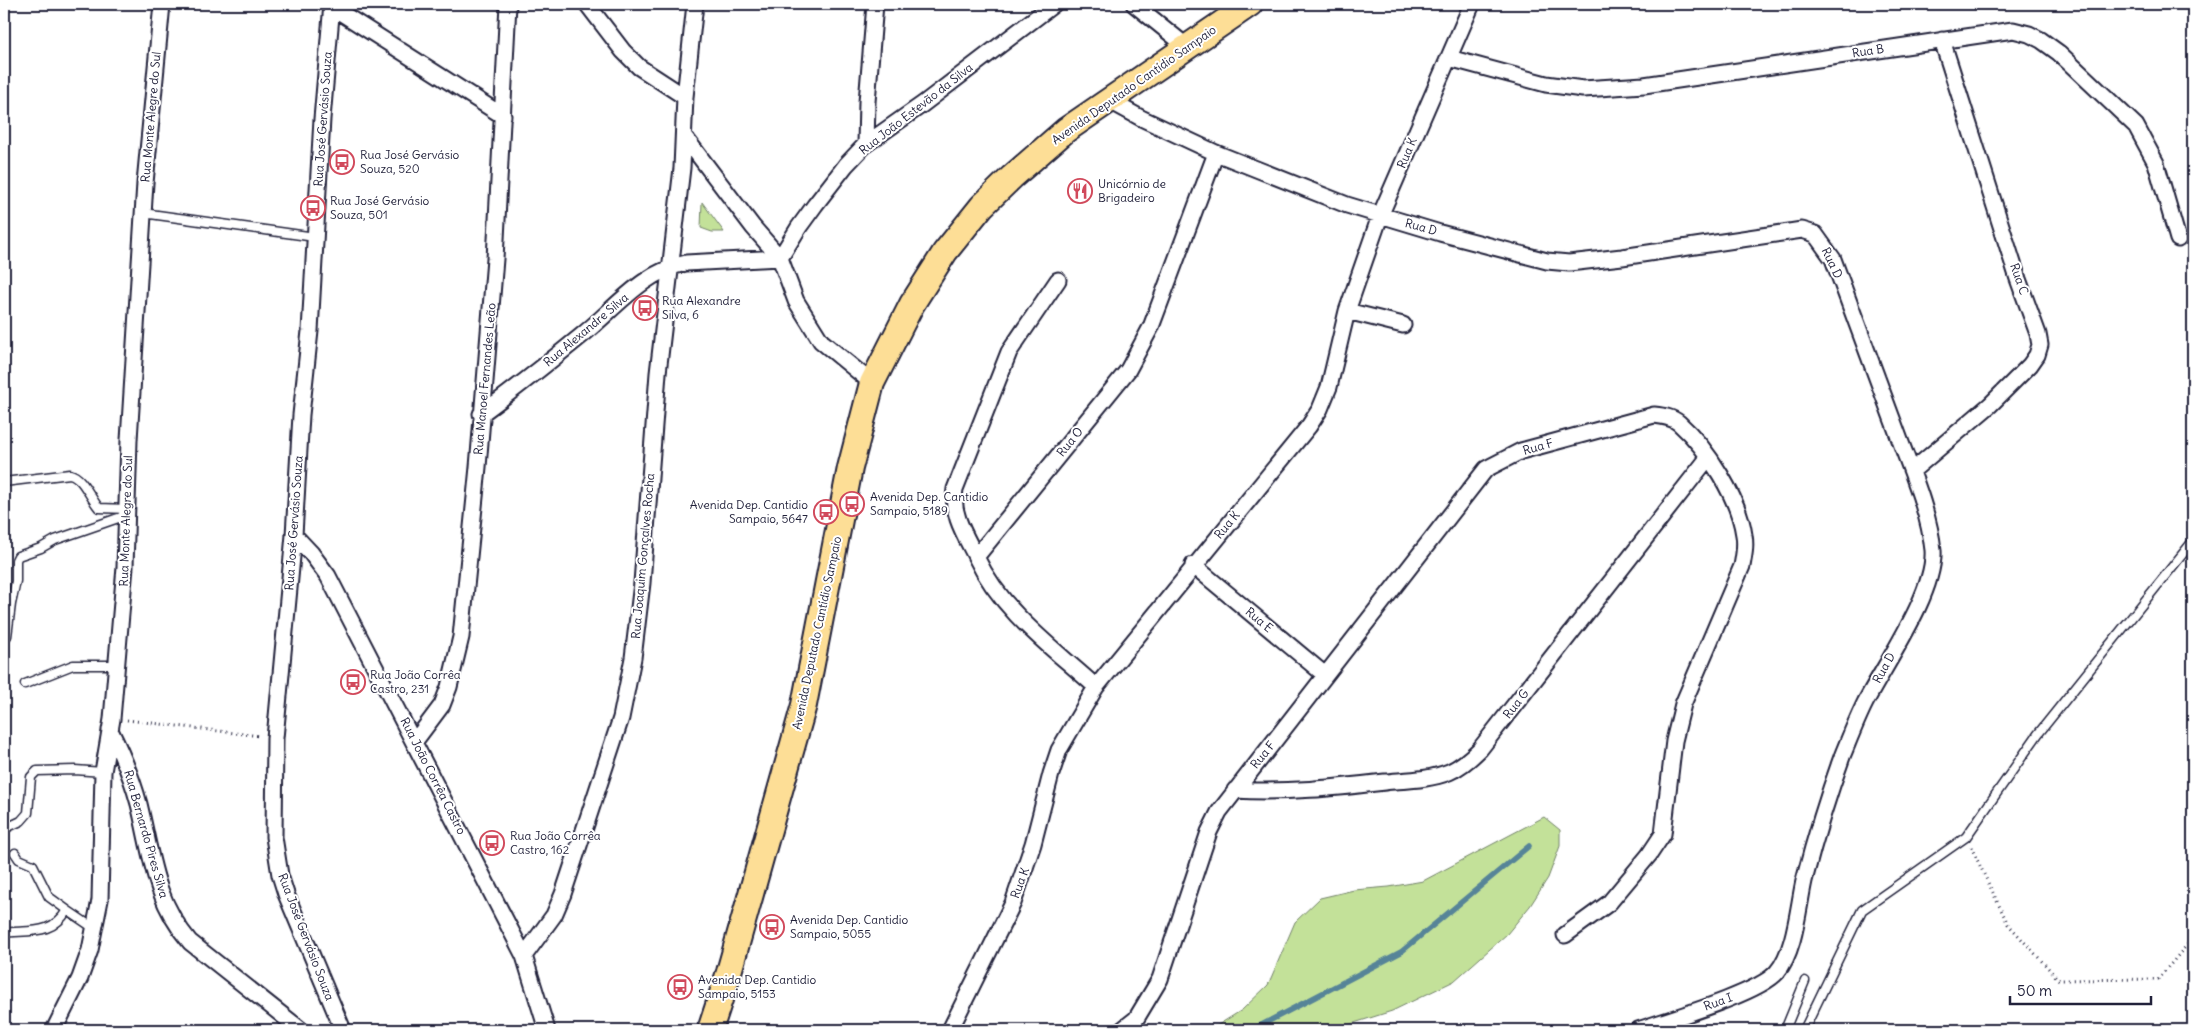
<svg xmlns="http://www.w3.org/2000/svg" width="2197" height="1034" font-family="Delius,sans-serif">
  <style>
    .green { fill: #c3e199; stroke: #72826a }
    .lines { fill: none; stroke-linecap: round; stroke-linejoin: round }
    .stream { stroke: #568498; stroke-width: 5.5 }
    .service-casing { stroke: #22223b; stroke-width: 11 }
    .minor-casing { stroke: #22223b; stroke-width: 19 }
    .primary-casing { stroke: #22223b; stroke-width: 28 }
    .path { stroke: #22223b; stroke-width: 3; stroke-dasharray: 1 4; stroke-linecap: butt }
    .service { stroke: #fff; stroke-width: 8 }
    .minor { stroke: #fff; stroke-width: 15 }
    .primary { stroke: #fdde96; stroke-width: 24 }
    .labels { text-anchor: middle; stroke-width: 4; stroke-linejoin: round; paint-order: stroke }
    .street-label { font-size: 12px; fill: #22223b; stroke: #fff }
    .poi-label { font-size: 12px; fill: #22223b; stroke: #fff; text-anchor: start }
  </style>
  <rect width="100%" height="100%" fill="#fff"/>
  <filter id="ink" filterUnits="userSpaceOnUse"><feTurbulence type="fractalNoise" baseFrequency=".02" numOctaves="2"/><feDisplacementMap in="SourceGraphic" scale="10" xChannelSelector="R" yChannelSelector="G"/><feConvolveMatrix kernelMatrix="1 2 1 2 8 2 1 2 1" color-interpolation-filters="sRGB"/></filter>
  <g filter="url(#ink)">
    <path class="green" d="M 702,202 L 724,232 L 712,232 L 701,228 Z
      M 1544,817 L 1560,830 L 1560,846 L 1548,878 L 1530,906 L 1507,934 L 1454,981 L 1392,1011 L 1332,1030 L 1210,1030 L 1242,1010 L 1268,985 L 1295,922 L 1320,898 L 1354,890 L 1389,887 L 1423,881 Z"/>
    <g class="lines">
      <path class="stream" d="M 1252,1030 L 1401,952 L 1529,846"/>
      <defs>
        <path id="service" d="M 143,213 L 315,237
          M 4,482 L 70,474 C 83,477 90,498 99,508 L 127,509
          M 7,636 L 11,604 L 16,581 L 16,560 L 18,556 L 41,548 L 55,540 L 127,515
          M 25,684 L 73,665 L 116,665
          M 4,829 L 21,821 L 28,813 L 31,777 L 37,771 L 75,770 L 103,772
          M 15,853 L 19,859 L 33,865 L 49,897 L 67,910
          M 4,933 C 30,930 53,935 67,910 L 95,929
          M 1785,1030 L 1805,981
          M 1804,1030 L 1862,910 L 1966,837 L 2038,734 L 2193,541"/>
        <path id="minor" d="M 332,4 L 322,119 L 310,331 L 301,415 L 294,535 L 275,738 L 274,837 L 280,875 L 286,894 L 343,1030
          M 587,4 L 623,51 L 639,67 L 685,97
          M 1134,4 L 1186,46
          M 332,7 L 503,116
          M 1449,58 L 1546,84 L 1583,89 L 1644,85 L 2013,30 L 2029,34 L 2041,40 L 2059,53 L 2136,126 L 2156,163 L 2178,239
          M 1110,101 L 1141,118 L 1216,153 L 1347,205 L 1440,233 L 1547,261 L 1569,263 L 1622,257 L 1802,230 L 1815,234 L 1833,259 C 1854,317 1876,374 1897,432 C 1910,468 1929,511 1933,550 C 1936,592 1885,664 1865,703 C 1857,719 1850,737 1843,754 C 1828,795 1815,838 1804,881 C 1798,908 1795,951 1777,972 C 1760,993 1667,1020 1638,1030
          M 684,136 L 753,227 L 780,258 L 796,301 L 821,341 L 872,383
          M 866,144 L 867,102 L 875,4
          M 780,258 L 799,227 L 815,205 L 846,165 L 866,144 L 923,104 L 1054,4
          M 1347,311 L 1403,325
          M 481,414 C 515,389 548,363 581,336 C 615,309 642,272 686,263 L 780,258
          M 1912,471 L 1990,405 L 2030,365 L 2037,355 L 2040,345 L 2038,334 L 2018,279 L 1942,40
          M 294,535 L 311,553 L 328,576 L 524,956 L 547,1030
          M 976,557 C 965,535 951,514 955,489 L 1009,352 L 1058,280
          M 1193,565 L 1325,675
          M 1096,687 C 1052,647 1002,612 976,557 L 1128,370 L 1151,327 L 1216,153
          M 110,730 C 122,754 132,778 139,804 C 152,857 154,899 190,942 L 301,1030
          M 415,741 L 442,705 L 449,687 L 461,637 L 478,467 L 495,259 L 508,4
          M 1235,790 C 1286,793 1334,788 1385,782 C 1405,780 1429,780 1449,772 C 1461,767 1471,758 1480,749 L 1708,458
          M 524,956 L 554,915 L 563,894 L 621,718 L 633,658 L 642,583 L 658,373 L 682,168 L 685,97 L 695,4
          M 54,1030 L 80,978 L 90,950 L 100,900 L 103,772 L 112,719 L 125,567 L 129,440 L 145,183 L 162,4
          M 950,1030 L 1013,903 L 1033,844 L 1051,774 L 1059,750 L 1096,687 L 1309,426 L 1320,409 L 1329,387 L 1347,311 L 1380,216 L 1472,4
          M 1122,1030 L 1136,1019 L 1160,979 L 1209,832 L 1219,812 L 1486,469 L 1521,451 L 1654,415 C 1663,416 1672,417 1679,423 C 1707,448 1739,498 1744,535 C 1746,546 1744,555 1742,566 L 1683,704 L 1674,741 L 1663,834 L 1649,855 L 1609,903 L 1565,935"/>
        <path id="primary" d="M 710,1030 L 729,972 L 804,705 L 850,468 L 872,383 L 912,304 L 945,252 L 982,206 L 1012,177 L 1066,130 L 1250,4"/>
      </defs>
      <use href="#service" class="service-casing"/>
      <use href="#minor" class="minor-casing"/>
      <use href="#primary" class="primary-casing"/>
      <path class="path" d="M 127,720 L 260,736
        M 1971,847 L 2008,924 L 2059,980 L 2158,979 L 2193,938"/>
      <use href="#service" class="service"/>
      <use href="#minor" class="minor"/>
      <use href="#primary" class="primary"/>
    </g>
  </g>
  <defs>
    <symbol id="bus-ring" viewBox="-11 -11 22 22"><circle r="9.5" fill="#fff" stroke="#d1495b" stroke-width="1.5"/><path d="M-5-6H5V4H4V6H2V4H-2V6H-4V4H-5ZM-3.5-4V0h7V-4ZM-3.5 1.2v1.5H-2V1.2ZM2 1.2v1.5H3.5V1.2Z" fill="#d1495b"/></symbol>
    <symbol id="restaurant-ring" viewBox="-11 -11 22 22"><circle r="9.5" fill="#fff" stroke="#d1495b" stroke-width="1.5"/><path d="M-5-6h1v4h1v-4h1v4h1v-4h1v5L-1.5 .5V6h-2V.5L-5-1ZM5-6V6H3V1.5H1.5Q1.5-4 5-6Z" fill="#d1495b"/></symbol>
  </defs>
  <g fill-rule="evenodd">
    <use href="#bus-ring" x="328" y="148" width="28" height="28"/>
    <use href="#restaurant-ring" x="1066" y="177" width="28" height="28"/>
    <use href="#bus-ring" x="299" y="194" width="28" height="28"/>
    <use href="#bus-ring" x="631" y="294" width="28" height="28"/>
    <use href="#bus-ring" x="838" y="490" width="28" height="28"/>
    <use href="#bus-ring" x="812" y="498" width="28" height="28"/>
    <use href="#bus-ring" x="339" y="668" width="28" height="28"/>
    <use href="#bus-ring" x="478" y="829" width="28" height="28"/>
    <use href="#bus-ring" x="758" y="913" width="28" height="28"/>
    <use href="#bus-ring" x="666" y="973" width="28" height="28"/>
  </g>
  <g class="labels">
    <g class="street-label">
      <text transform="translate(1868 51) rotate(-9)" y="4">Rua B</text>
      <text transform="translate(1134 85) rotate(-35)" y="4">Avenida Deputado Cantídio Sampaio</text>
      <text transform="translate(916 109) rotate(-38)" y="4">Rua João Estevão da Silva</text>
      <text transform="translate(151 117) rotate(-85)" y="4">Rua Monte Alegre do Sul</text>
      <text transform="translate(323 119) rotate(-86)" y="4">Rua José Gervásio Souza</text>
      <text transform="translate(1407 153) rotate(-67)" y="4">Rua K</text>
      <text transform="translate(1421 227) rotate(15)" y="4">Rua D</text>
      <text transform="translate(1832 263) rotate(64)" y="4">Rua D</text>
      <text transform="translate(2019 279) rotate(71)" y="4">Rua C</text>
      <text transform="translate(586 330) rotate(-40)" y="4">Rua Alexandre Silva</text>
      <text transform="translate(485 379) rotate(-85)" y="4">Rua Manoel Fernandes Leão</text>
      <text transform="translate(1070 442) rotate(-51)" y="4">Rua O</text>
      <text transform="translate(1538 447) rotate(-16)" y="4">Rua F</text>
      <text transform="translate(126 521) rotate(-88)" y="4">Rua Monte Alegre do Sul</text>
      <text transform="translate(294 523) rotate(-86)" y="4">Rua José Gervásio Souza</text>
      <text transform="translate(1227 525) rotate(-50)" y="4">Rua K</text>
      <text transform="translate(643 556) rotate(-85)" y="4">Rua Joaquim Gonçalves Rocha</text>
      <text transform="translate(1259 620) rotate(40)" y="4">Rua E</text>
      <text transform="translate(817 633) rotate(-78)" y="4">Avenida Deputado Cantídio Sampaio</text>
      <text transform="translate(1884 668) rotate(-61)" y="4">Rua D</text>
      <text transform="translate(1516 704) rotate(-52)" y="4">Rua G</text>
      <text transform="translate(1263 755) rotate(-51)" y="4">Rua F</text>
      <text transform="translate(433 776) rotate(63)" y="4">Rua João Corrêa Castro</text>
      <text transform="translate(146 834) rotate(74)" y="4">Rua Bernardo Pires Silva</text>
      <text transform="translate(1020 883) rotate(-70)" y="4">Rua K</text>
      <text transform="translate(306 937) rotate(69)" y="4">Rua José Gervásio Souza</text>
      <text transform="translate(1718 1002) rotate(-20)" y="4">Rua I</text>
    </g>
    <g class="poi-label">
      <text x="360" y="159">Rua José Gervásio<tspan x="360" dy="14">Souza, 520</tspan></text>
      <text x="1098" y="188">Unicórnio de<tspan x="1098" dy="14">Brigadeiro</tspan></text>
      <text x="330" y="205">Rua José Gervásio<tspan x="330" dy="14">Souza, 501</tspan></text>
      <text x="662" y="305">Rua Alexandre<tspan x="662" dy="14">Silva, 6</tspan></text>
      <text x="870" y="501">Avenida Dep. Cantidio<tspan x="870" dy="14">Sampaio, 5189</tspan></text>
      <text x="808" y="509" text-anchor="end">Avenida Dep. Cantidio<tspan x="808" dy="14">Sampaio, 5647</tspan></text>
      <text x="370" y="679">Rua João Corrêa<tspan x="370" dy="14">Castro, 231</tspan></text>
      <text x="510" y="840">Rua João Corrêa<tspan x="510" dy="14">Castro, 162</tspan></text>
      <text x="790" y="924">Avenida Dep. Cantidio<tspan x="790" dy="14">Sampaio, 5055</tspan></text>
      <text x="698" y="984">Avenida Dep. Cantidio<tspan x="698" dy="14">Sampaio, 5153</tspan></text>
    </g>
  </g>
  <rect width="2197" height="1034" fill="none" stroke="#fff" stroke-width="20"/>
  <rect x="10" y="10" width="2177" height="1014" fill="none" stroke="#22223b" stroke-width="2" filter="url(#ink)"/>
  <path d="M2010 996v8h141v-8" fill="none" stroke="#22223b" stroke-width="2.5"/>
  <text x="2017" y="996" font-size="15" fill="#22223b" stroke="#ffffff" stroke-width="4" paint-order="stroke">50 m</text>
</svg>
